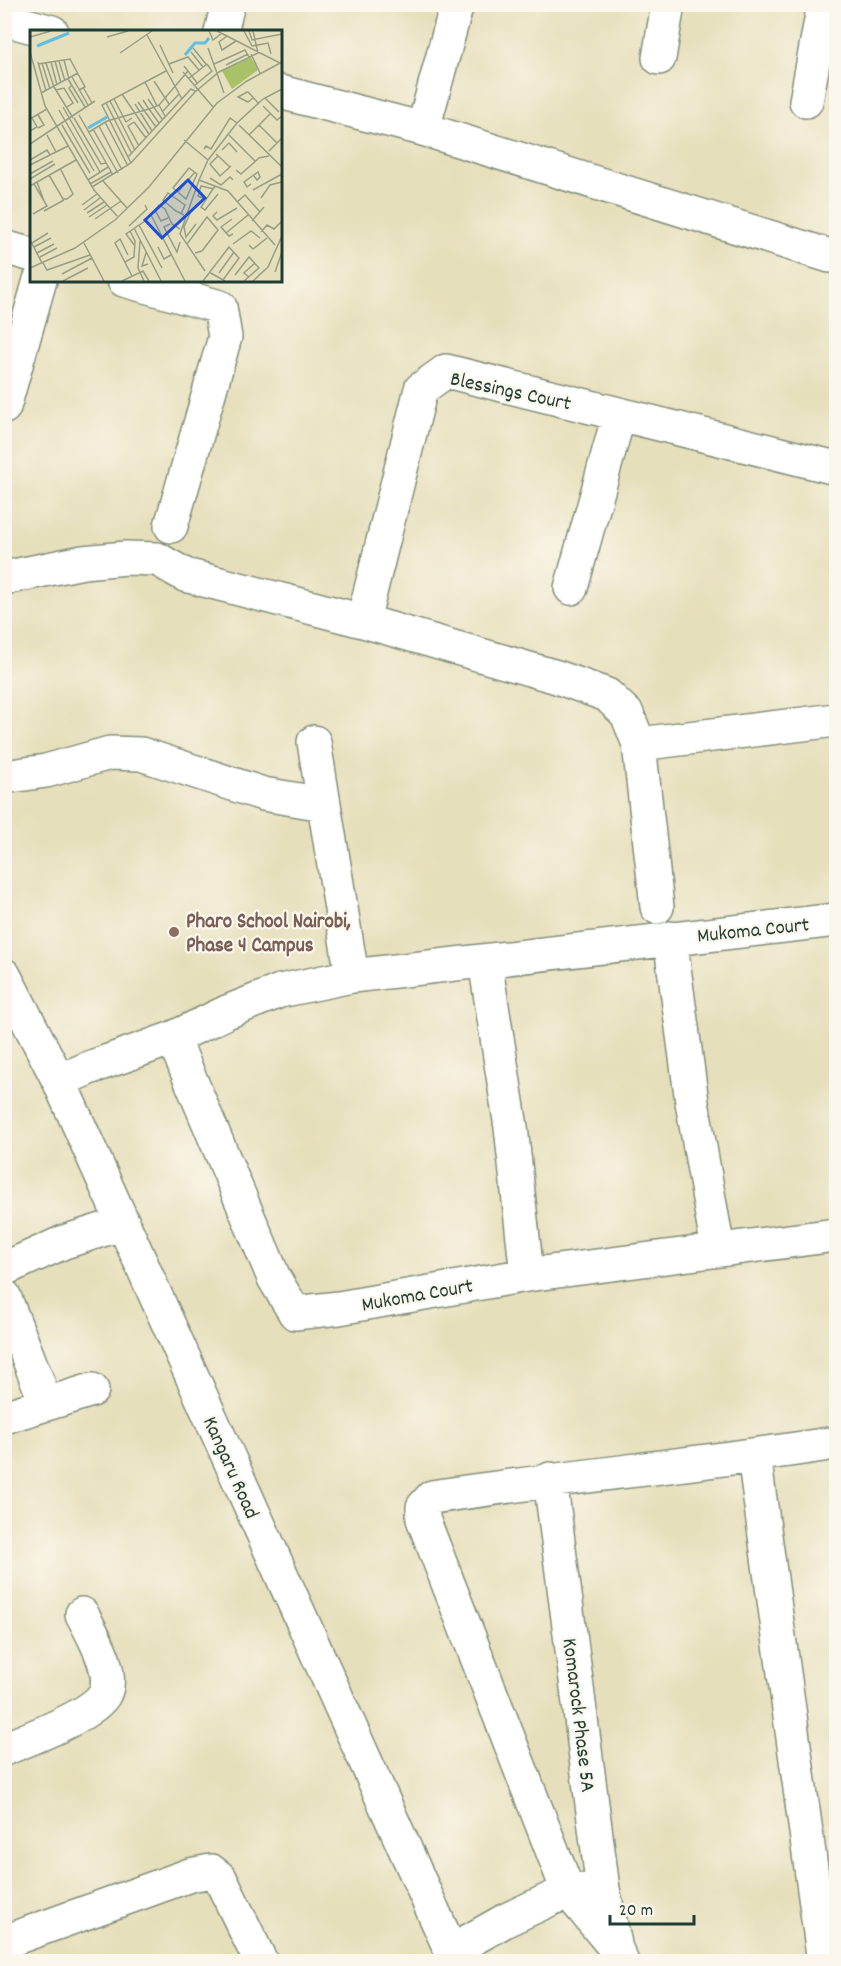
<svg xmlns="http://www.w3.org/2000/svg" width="841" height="1966" font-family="Dekko,sans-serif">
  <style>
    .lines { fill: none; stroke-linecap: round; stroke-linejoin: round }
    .minor-casing { stroke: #828e78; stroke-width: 36 }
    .minor { stroke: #fff; stroke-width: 33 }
    .education-dot { fill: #8d6e63; stroke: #fbf7ec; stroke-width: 2 }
    .labels { text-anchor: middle; stroke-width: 4.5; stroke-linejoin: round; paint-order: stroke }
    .street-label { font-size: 21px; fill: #1f3d34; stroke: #fbf7ec }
    .education-label { font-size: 21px; font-weight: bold; fill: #785e54; stroke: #fbf7ec; text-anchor: start }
    .inset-river { fill: none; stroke: #62bee0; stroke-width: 3 }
    .inset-road { fill: none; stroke: #969e85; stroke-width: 1.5 }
    .view { fill: #1d4ed8; fill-opacity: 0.15; stroke: #1d4ed8; stroke-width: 3 }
    .inset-edge { fill: none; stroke: #1f3d34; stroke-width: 3 }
  </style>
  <rect width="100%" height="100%" fill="#fbf7ec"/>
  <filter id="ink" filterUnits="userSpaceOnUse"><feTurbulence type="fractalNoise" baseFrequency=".0167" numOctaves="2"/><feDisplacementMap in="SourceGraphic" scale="12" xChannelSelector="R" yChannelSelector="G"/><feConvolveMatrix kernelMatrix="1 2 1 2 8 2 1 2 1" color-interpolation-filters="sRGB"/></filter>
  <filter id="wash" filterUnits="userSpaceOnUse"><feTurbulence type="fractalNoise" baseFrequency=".008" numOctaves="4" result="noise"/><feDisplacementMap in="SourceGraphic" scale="24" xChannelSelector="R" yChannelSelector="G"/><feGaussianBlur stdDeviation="1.35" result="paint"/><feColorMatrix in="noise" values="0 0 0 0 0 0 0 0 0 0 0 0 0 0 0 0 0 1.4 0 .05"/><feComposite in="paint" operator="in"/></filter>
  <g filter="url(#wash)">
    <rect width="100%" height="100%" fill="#e6dfbb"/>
  </g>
  <g filter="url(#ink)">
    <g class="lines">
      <defs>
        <path id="minor" d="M 4,19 L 52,32
          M 221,32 L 228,4
          M 659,58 L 668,4
          M 280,92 L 423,129 L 830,256
          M 806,101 L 824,4
          M 423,129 L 457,4
          M 4,247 L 32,255
          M 124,280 L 220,307 L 225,337 L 171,526
          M 4,407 L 40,280
          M 4,578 L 83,562 L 126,558 L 157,559 L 185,575 L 363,621 L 557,677 L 607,695 L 627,714 L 639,744 L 657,907
          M 571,588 L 619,415
          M 363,621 L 421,389 L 446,371 L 836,468
          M 314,742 L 324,804
          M 639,744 L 836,720
          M 4,777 L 46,771 L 110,753 L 141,754 L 263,794 L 324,804 L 352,976
          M 670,938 L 692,1102 L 718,1250
          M 485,961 L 511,1127 L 527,1275
          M 4,975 L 59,1081 L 456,1962
          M 173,1038 L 274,1278 L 295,1313 L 339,1308 L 527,1275 L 836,1235
          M 59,1081 L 89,1068 L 173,1038 L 227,1012 L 280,991 L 352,976 L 836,920
          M 4,1269 L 64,1242 L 121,1224
          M 4,1296 L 46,1403
          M 4,1417 L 92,1390
          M 754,1456 L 824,1962
          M 550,1479 L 603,1889 L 615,1944
          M 4,1749 C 28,1739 94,1715 105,1693 C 115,1671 92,1634 82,1614
          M 4,1942 L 190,1875 L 211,1871 L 220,1878 L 261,1962
          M 451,1951 L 506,1920 L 568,1891 L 588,1890
          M 622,1962 L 616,1949 L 568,1891 L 423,1519 L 423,1507 L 432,1497 C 566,1477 702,1464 836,1443"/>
      </defs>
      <use href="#minor" class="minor-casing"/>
      <use href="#minor" class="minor"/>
    </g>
  </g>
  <circle class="education-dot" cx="174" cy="932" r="6"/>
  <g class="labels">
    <g class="street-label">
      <text transform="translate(511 390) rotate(12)" y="7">Blessings Court</text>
      <text transform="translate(753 929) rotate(-6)" y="7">Mukoma Court</text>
      <text transform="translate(417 1294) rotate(-10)" y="7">Mukoma Court</text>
      <text transform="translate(232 1467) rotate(66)" y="7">Kangaru Road</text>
      <text transform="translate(580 1715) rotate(83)" y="7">Komarock Phase 5A</text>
    </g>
    <g class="education-label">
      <text x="186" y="927">Pharo School Nairobi,<tspan x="186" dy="24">Phase 4 Campus</tspan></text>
    </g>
  </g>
  <g transform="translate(30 30)">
    <rect width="252" height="252" fill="#e6dfbb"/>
    <path d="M 221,27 L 228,40 L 202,59 L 192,41 Z" fill="#aac267"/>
    <path class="inset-river" d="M 7,16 L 39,3M 155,25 L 165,13 L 175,13 L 179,8M 58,98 L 77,87"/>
    <path class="inset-road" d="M 179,1 L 183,10 L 192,3M 187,1 L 250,33M 214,1 L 222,16 L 238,13 L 241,24M 219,1 L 222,10 L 252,4M 117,5 L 152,69M 197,6 L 189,12 L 192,20 L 206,11M 0,7 L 21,1M 77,7 L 98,1M 130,15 L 143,43M 163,18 L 176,34M 178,18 L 194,63M 0,22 L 15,76 L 64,160 L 87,186M 161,22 L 173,37M 90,23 L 122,1M 221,24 L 230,43M 34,30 L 39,49M 25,31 L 31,53M 29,31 L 35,51M 8,32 L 16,61M 21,32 L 27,55M 12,33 L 20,59M 16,33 L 24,57M 8,34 L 40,29 L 55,57 L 49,60M 139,34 L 158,27 L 169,40M 184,34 L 215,20 L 219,27M 196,35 L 218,24M 154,36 L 168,54M 153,42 L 183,77M 42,47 L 58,75M 38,49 L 55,77M 158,49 L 177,34M 124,51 L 139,74M 115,52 L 127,76M 42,55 L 39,58 L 48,73M 164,56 L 182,41 L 177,34M 24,57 L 43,88M 53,57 L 62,73M 26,60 L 34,58 L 43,73 L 37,77M 11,63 L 48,43M 92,64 L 119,104M 223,68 L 218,72 L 208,67 L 217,62 L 218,62 L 221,65 L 229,74M 235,68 L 249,82M 84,69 L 96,92 L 102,88M 118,69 L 132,89M 80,71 L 105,120M 108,72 L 126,97M 76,73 L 102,124M 105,74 L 122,101M 129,75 L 119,79 L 129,93M 233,76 L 247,90 L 252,86M 33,77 L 70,142M 29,80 L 64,141M 133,81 L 149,64M 8,85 L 14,95 L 8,98M 49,85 L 83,145M 135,86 L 129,75 L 158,41M 44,88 L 71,134 L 76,133M 0,89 L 17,79M 75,92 L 98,136M 104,92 L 98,96 L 109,116M 104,92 L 116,108M 32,95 L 60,143M 209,95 L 252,137M 229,95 L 247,113M 69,96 L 92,140M 63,99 L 88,143M 0,101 L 7,97 L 2,88M 59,102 L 77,91 L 119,79 L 113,70M 17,105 L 26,122M 199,105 L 225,131M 219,105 L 240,84M 154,110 L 178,130M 0,114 L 65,71M 174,119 L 176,116 L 181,119 L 200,88 L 207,93M 192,120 L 199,113 L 207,122M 239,121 L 252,108M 186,124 L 200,137M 188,126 L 180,134 L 190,146 L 201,136M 98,127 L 161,59 L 165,61M 0,130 L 17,120 L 20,125M 101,133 L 72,75 L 136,41M 0,135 L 38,116M 159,138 L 167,144 L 156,169 L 143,158 ZM 206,140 L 211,144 L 229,128 L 239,126M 0,144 L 23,131M 19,145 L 33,169 L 37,169 L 43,164 L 30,138M 180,148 L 191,155 L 200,147 L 203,150M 0,149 L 25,134M 58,150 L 78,137M 169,150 L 150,204 L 175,241M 73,151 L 97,178M 7,152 L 14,171M 60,154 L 81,142M 221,154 L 217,157 L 214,152 L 228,142 L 230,147 L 227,150 L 224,146M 0,156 L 46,130M 185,156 L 171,177 L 175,180 L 188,164M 62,157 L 101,133 L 165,62 L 189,42 L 228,23 L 223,1M 223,160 L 252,144M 148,162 L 165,142M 231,168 L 240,155 L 252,152M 175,169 L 168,166 L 171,156 L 184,159M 207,172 L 215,165 L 230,182M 52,175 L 67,164M 162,179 L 154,197 L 156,207 L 166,194M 54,180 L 70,168M 14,181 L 34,170M 187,182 L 183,186 L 187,190 L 207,178M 57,183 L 74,172M 3,184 L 17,176 L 4,154M 151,184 L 155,175 L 138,163 L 133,170 L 146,181 L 154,185M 121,185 L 155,251M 59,187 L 77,175M 138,188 L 131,191 L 125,180 L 129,175 L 135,179 L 142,194 L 150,199M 65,189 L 91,171M 202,189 L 191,197 L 199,206 L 203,204M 222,191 L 234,177M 140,194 L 134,197 L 147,222 L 150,212M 109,195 L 132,238M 99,196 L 117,179 L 115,175M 104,198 L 131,251M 231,202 L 237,195 L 244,199 L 252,191M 196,203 L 218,185M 0,210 L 12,233M 110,211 L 108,238 L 114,251M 2,213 L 18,203M 54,213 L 74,251M 157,214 L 177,187 L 188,200 L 172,221 L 165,223M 203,214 L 221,201 L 230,208M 219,215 L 223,219 L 237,208M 245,215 L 198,161 L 169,150 L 178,130 L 207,93 L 233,69 L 252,59M 105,216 L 96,204 L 118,189M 4,217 L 21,208M 128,217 L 134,229 L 141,225M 7,223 L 24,214M 116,223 L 112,236 L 118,234M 98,225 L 90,209 L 85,213 L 102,246M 10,227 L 27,218M 95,232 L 104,227 L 105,211 L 100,201M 13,233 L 17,240 L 60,225M 0,238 L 45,218 L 85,190 L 119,157 L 187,73 L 217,51 L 252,32M 179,242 L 195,251M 245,242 L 252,222M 189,243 L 204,222M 32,244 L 62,228M 205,245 L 219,227 L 229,238 L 214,251M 219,247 L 214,243 L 225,233M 33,251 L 58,238M 92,251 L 113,241 L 119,251M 173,251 L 199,217 L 209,228 L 193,250M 223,251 L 238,237 L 252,206"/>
    <path class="view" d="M 158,150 L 175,168 L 132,208 L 115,190 Z"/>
    <rect width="252" height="252" class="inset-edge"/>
  </g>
  <rect width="841" height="1966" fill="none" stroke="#fbf7ec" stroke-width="24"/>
  <path d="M610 1915v9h84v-9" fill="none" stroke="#1f3d34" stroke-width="3"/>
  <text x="619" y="1915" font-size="18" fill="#1f3d34" stroke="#fbf7ec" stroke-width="4.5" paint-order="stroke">20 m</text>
</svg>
